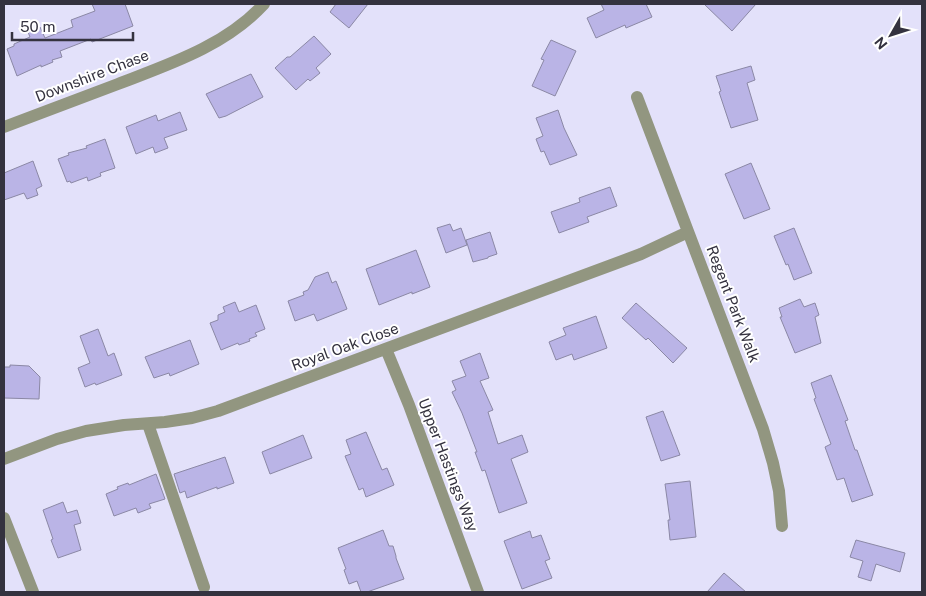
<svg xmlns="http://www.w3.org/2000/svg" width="926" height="596" font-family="'Public Sans',sans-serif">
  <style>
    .building { fill: #bab4e6; stroke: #8b88a5 }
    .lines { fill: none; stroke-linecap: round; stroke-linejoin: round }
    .minor { stroke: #929680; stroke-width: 12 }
    .labels { text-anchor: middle; stroke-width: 4; stroke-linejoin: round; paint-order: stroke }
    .street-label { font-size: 15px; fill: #34323f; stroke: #fff }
  </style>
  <rect width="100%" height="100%" fill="#e3e1fa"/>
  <path class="building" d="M 92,4 L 125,4 L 133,26 L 92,42 L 91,39 L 60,51 L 62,57 L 52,60 L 53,62 L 41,67 L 41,65 L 17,76 L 7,49 L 14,46 L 14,44 L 30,37 L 28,32 L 40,27 L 45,38 L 73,27 L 71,20 L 95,11 Z
    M 336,4 L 368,4 L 349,28 L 330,12 Z
    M 601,4 L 646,4 L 652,17 L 626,28 L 625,25 L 596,38 L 587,18 L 604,10 Z
    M 704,4 L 756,4 L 732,31 Z
    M 314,36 L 331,54 L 316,68 L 320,73 L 310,81 L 308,79 L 296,90 L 275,68 L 287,57 L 290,57 Z
    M 551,40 L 576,51 L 555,96 L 532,86 L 544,60 L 541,59 Z
    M 751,66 L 755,80 L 747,83 L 758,120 L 731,128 L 719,92 L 721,91 L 716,76 Z
    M 251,74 L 263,97 L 226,116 L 219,118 L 206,94 Z
    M 558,110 L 564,128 L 577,155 L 550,165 L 544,151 L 541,152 L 536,139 L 543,136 L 536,118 Z
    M 180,112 L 187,130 L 164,138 L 168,148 L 155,153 L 153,147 L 136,154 L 126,127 L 156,115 L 158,121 Z
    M 105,139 L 115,168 L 100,173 L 101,176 L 88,181 L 87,177 L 71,183 L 70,181 L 67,182 L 58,159 L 69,155 L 68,153 L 87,148 L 86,146 Z
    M 33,161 L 42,186 L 36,189 L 38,195 L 27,199 L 24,193 L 4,200 L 4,173 Z
    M 751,163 L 770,209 L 744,219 L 725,174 Z
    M 610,187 L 617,206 L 587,217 L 589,222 L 559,233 L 551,212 L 580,202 L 579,198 Z
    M 450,224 L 453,231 L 461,228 L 467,245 L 446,253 L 437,228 Z
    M 794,228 L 812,273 L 794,280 L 788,264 L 786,265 L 774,236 Z
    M 490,232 L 497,254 L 488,257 L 488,258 L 473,262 L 466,240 Z
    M 416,250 L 430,287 L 412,294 L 412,292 L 379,305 L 366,269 Z
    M 328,272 L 332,283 L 336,281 L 347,309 L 317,321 L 314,314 L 295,321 L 288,301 L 304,295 L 303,292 L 308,290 L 315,277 Z
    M 800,299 L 804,307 L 815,303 L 819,315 L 815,317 L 821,343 L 795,353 L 780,317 L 782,317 L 779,308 Z
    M 235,302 L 239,312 L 256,305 L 265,329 L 255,333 L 257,336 L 249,339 L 250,341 L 239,345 L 238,343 L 221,350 L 210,323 L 218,320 L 218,315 L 225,312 L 223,307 Z
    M 636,303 L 687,348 L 673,363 L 648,338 L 646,340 L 622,318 Z
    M 596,316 L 607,348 L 574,360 L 572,354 L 556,360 L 549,342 L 566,335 L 563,328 Z
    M 98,329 L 108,356 L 114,353 L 122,375 L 96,385 L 95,383 L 85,387 L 78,368 L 90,363 L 80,336 Z
    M 190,340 L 199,364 L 170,376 L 169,373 L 154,378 L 145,357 Z
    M 480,353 L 489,378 L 480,381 L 493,410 L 488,412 L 498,444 L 522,435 L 528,452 L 511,459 L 527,503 L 499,513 L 485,470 L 482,471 L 475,452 L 477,452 L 462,413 L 452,392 L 456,390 L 452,381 L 466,376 L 460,361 Z
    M 10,365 L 29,366 L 40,377 L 39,399 L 4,398 L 4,367 L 10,367 Z
    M 831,375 L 848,420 L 845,421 L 855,450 L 857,450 L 873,495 L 852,502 L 844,478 L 837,480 L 825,447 L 831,444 L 814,399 L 816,398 L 811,383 Z
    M 663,411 L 680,455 L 661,461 L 646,417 Z
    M 366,432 L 382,470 L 387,468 L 394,485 L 366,497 L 363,488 L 359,490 L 345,456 L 351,454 L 346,440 Z
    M 303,435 L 312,458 L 270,474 L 262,452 Z
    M 225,457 L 234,483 L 217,489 L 217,487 L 187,498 L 185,491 L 180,493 L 174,474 Z
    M 156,474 L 165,499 L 149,504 L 151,508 L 138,513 L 136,508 L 114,516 L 106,494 L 118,489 L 117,487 L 128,483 L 129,485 Z
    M 690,481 L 696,537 L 670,540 L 668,520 L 670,520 L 665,484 Z
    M 63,502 L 67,513 L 77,510 L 81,523 L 74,525 L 81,550 L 58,558 L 51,540 L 53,539 L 43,510 Z
    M 383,530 L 389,546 L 393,546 L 396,556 L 396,558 L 404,579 L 367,592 L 361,592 L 357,581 L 349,584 L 344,570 L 346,569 L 338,548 Z
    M 530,531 L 532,538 L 541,535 L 550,559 L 545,561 L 552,578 L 522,589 L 504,541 Z
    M 856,540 L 905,553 L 900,572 L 876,564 L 871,581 L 858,577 L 863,561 L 850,557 Z
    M 724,573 L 746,592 L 707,592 Z"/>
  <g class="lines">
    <path class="minor" d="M 637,97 L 763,429 L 773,463 L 779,491 L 782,526
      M 4,127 C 42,113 80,98 118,84 C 170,64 225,46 264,4
      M 386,349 L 409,405 L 478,592
      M 148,424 L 204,587
      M 4,459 L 57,439 L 86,431 L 124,425 L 165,422 L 192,418 L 218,411 L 641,254 L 688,232
      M 4,518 L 33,592"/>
  </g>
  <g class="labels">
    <g class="street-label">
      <text transform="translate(92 76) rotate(-21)" y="5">Downshire Chase</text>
      <text transform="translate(733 304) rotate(69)" y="5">Regent Park Walk</text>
      <text transform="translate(345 347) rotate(-20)" y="5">Royal Oak Close</text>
      <text transform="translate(448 465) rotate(69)" y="5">Upper Hastings Way</text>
    </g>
  </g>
  <rect width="926" height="596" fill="none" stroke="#34323f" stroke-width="10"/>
  <g transform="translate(891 35) rotate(231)" stroke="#ffffff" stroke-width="4" paint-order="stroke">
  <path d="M0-4L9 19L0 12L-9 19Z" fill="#34323f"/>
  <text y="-8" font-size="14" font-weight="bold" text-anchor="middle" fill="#34323f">N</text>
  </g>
  <path d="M12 32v8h121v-8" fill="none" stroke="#34323f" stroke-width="2.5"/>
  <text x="20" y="32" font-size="15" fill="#34323f" stroke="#ffffff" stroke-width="4" paint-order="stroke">50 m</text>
</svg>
